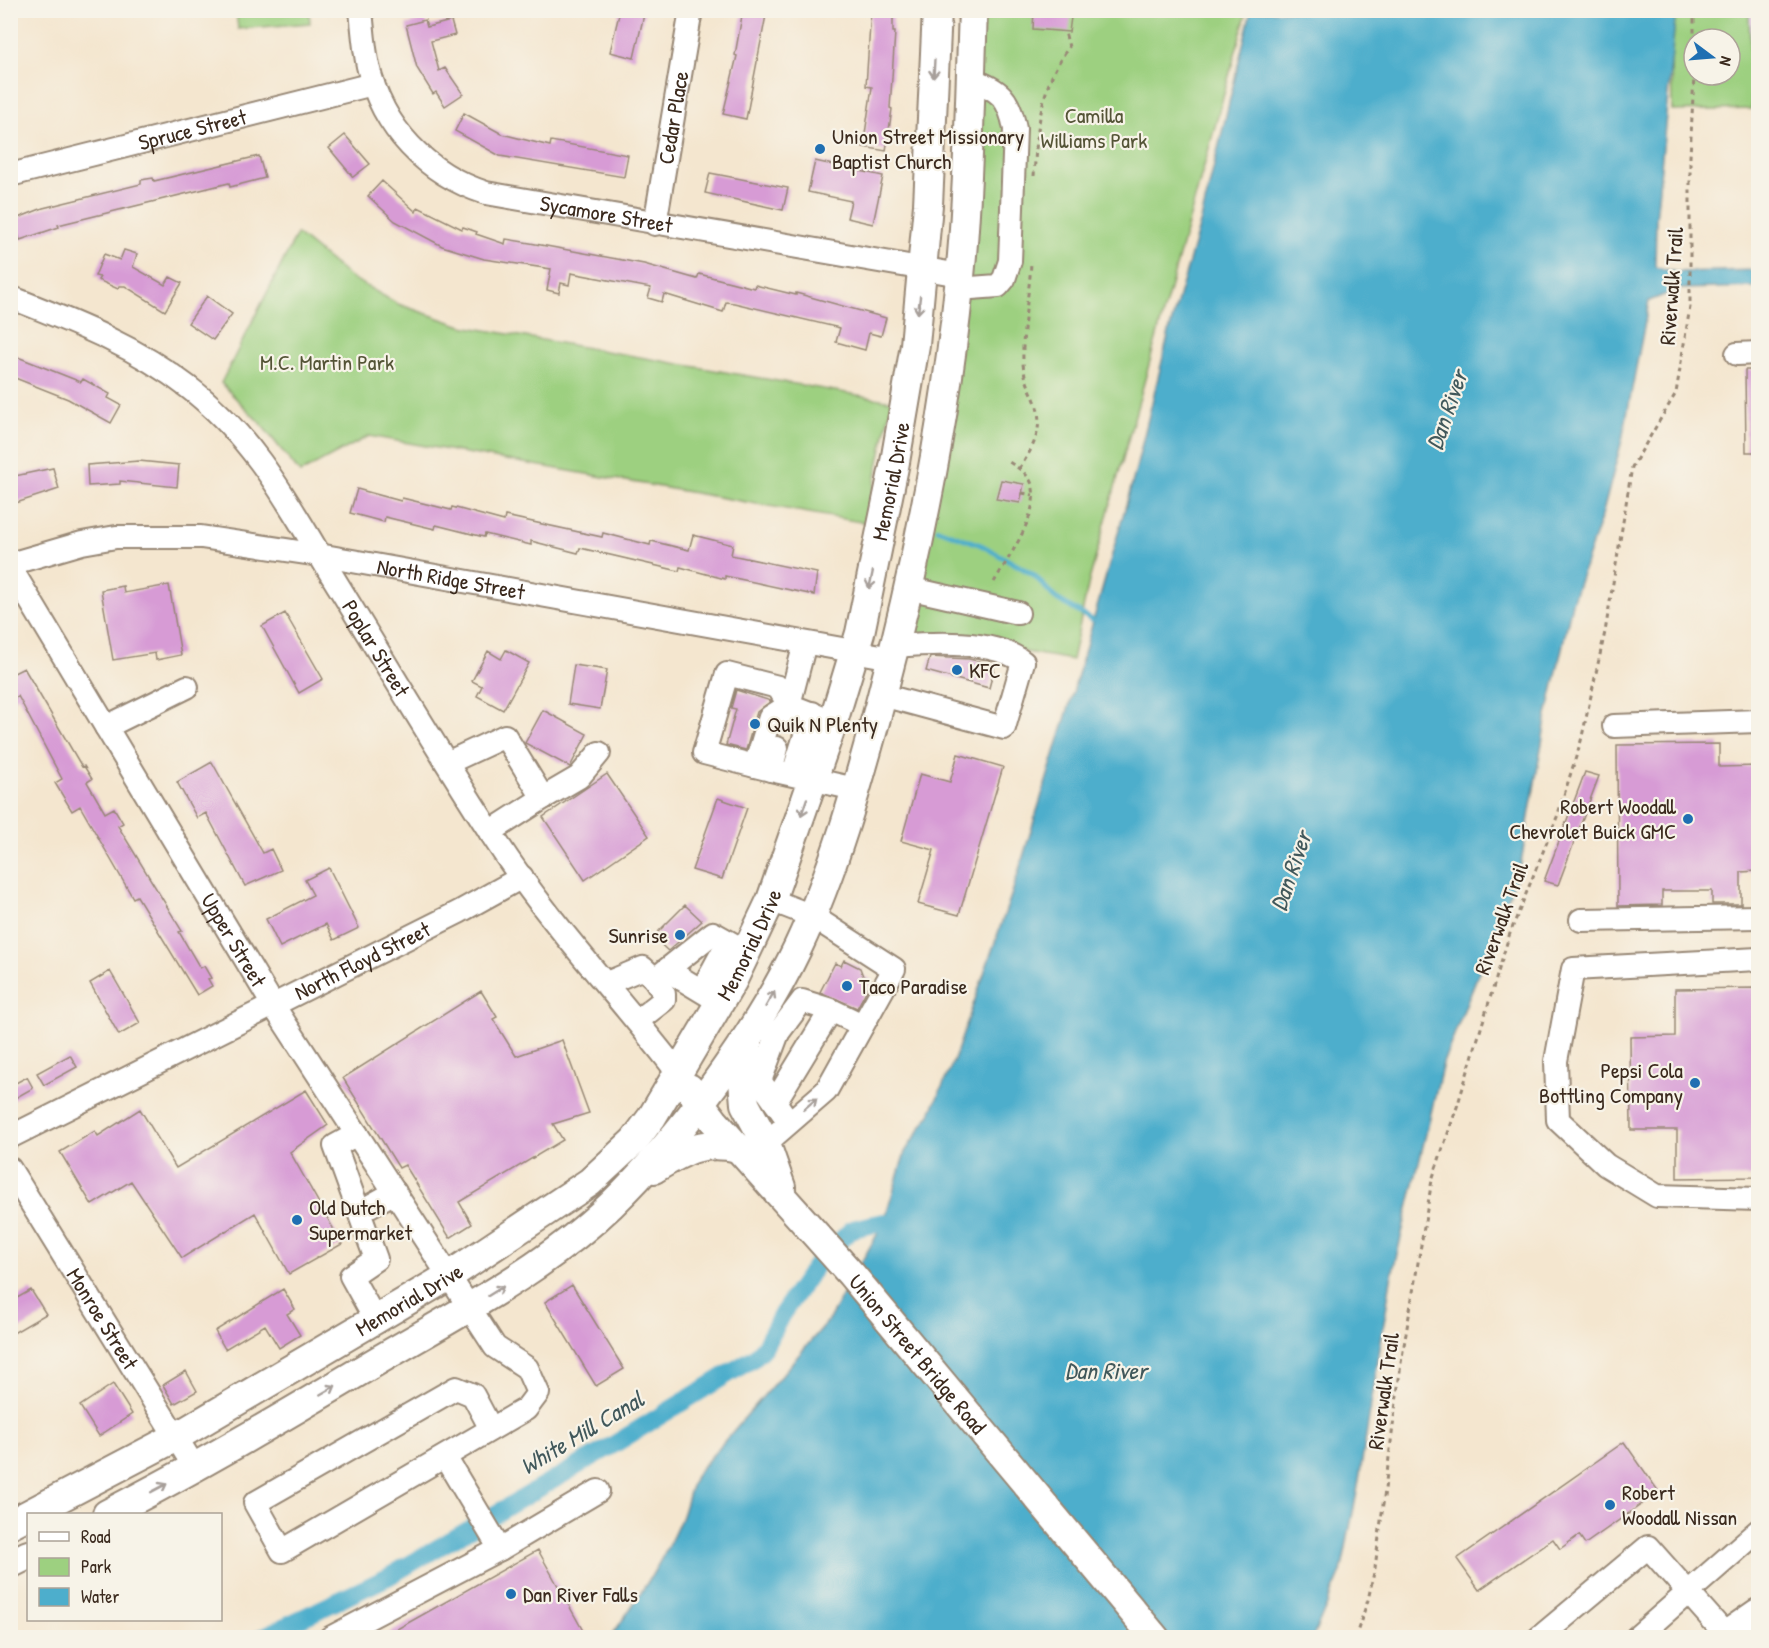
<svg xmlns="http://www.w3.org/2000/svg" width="1769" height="1648" font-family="'Patrick Hand',sans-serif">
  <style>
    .built { fill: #ebd1eb }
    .green { fill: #9dd080; stroke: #6c7d4f; stroke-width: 1.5; fill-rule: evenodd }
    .water { fill: #4daecc; stroke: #446c75; stroke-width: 1.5 }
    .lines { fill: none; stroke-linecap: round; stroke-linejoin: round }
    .stream { stroke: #4daecc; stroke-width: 5 }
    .canal { stroke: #4daecc; stroke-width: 18 }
    .building { fill: #d79bd5 }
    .minor-casing { stroke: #988876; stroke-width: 26 }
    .major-casing { stroke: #988876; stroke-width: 32 }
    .path { stroke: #988876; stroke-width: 3; stroke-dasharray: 4.5 4.5; stroke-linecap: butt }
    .minor { stroke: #fff; stroke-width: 22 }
    .major { stroke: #fff; stroke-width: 28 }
    .oneway { stroke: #a79f9a }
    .poi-dot { fill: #1f6fb2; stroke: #f7f3e8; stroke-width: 2 }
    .labels { text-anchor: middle; stroke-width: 4.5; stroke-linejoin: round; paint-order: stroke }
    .park-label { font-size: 22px; fill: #545436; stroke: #f7f3e8 }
    .street-label { font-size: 22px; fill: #3b2a1e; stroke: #f7f3e8 }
    .poi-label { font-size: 22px; fill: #3b2a1e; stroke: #f7f3e8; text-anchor: start }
    .water-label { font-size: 24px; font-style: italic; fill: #41585b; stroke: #f7f3e8 }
  </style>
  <rect width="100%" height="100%" fill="#f7f3e8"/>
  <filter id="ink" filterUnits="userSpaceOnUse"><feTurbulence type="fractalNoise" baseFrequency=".0167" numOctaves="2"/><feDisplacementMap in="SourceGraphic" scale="12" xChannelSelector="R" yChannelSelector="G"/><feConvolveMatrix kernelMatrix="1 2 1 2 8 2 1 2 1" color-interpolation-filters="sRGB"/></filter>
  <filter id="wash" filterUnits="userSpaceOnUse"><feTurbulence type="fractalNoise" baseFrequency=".008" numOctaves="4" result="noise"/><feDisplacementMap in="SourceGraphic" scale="24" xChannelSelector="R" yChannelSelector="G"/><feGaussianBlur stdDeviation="1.35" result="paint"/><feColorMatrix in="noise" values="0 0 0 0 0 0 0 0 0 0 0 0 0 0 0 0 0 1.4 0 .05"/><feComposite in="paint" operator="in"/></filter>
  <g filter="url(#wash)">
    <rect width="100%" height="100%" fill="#f4e6cf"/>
    <path class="built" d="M 1749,11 L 1758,11 L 1758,108 L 1752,109 Z"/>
    <path class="green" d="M 236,11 L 309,11 L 310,23 L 238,29 Z
      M 983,11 L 1247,11 L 1089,581 L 1072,660 L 910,632 Z
      M 1670,11 L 1749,11 L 1752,109 L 1672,111 ZM 1694,39 L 1730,39 L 1730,75 L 1694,75 Z
      M 297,234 L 350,277 L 398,304 L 462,326 L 892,401 L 866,523 L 369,436 L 300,473 L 260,423 L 221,383 Z"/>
    <path class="water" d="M 1251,11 L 1676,11 L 1656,219 L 1655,267 L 1676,272 L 1758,270 L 1758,287 L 1679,289 L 1649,301 L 1622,440 L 1603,512 L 1572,603 L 1546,720 L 1520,868 L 1443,1063 L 1391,1279 L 1357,1492 L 1341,1572 L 1313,1637 L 610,1638 C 637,1600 662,1563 680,1521 C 687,1505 688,1487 697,1473 L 828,1321 L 884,1222 L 905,1152 L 930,1114 L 954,1060 L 1012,893 L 1070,703 L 1135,473 L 1170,328 L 1201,220 Z"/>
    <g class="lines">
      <path class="stream" d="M 938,529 L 981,545 L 1017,565 L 1034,575 L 1055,598 L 1092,620"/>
      <path class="canal" d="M 260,1638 L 388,1577 L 613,1445 L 754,1358 L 765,1346 L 782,1314 L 816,1265 L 852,1229 L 884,1222"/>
    </g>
    <g id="blocks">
      <path class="building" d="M 620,10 L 645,10 L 634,58 L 610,52 Z
        M 743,10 L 767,10 L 746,119 L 723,114 L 737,56 L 735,55 Z
        M 871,10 L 893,10 L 893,32 L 895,32 L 890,108 L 892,109 L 886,151 L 863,147 L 872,87 L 866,86 Z
        M 1034,10 L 1072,10 L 1069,32 L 1033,29 Z
        M 425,20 L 427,27 L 451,21 L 455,35 L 431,41 L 439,71 L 445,68 L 463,94 L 445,106 L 436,92 L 433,94 L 417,68 L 406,25 Z
        M 464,113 L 502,134 L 550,146 L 551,141 L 628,155 L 624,177 L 500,156 L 455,131 Z
        M 345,135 L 370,164 L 353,177 L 329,148 Z
        M 259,156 L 265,178 L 230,187 L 229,183 L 58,225 L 59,227 L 20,240 L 13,220 L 43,208 L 141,184 L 141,180 L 153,178 L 154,181 Z
        M 815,161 L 883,176 L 873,224 L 847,218 L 851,201 L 808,192 Z
        M 710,173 L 788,188 L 783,210 L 705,193 Z
        M 382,181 L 416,212 L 418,207 L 462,229 L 463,227 L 477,232 L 476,234 L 505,244 L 506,239 L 530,243 L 644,264 L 697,279 L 699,274 L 754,288 L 755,285 L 796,295 L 796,293 L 886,318 L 881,336 L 869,333 L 865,350 L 836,342 L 840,328 L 734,303 L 726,302 L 723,312 L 664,294 L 662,302 L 648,298 L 651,288 L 571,273 L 569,285 L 561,283 L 559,293 L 547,290 L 551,269 L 484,259 L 442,246 L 395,221 L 368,196 Z
        M 124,250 L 137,254 L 133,267 L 165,285 L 170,277 L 182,283 L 165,311 L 125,286 L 119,286 L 118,289 L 98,280 L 100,277 L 95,276 L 104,254 L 120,260 Z
        M 207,296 L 232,314 L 213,340 L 188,323 Z
        M 10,354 L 81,382 L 83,379 L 110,394 L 108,398 L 121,405 L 111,423 L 68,399 L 10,376 Z
        M 1745,370 L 1758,370 L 1758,452 L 1746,452 Z
        M 139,461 L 179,465 L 177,487 L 120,481 L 120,484 L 88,486 L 87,465 Z
        M 53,468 L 59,489 L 10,505 L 10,477 Z
        M 1001,480 L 1024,484 L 1020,503 L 996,499 Z
        M 357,489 L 401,501 L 402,498 L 451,510 L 452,507 L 504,521 L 505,516 L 602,537 L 603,533 L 650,545 L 651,541 L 689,550 L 693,535 L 733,545 L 731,555 L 817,573 L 814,595 L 725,576 L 725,579 L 680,567 L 679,571 L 580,548 L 578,553 L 531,541 L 531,545 L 485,534 L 484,537 L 436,525 L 435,529 L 385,517 L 384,522 L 350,513 Z
        M 169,585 L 181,655 L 156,660 L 155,653 L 113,660 L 101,590 L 123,586 L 124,593 Z
        M 285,613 L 323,679 L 299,693 L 262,626 Z
        M 506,650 L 529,663 L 503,710 L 477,696 L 482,686 L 472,681 L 488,651 L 501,659 Z
        M 930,657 L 969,659 L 995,665 L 989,688 L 926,671 Z
        M 574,665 L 607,670 L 600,709 L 568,704 Z
        M 24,668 L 82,767 L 84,766 L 92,779 L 87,782 L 105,813 L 114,808 L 123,823 L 118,826 L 182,931 L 179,932 L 200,968 L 204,966 L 211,978 L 208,979 L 212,986 L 197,995 L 137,896 L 133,898 L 80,806 L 72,811 L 55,783 L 62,779 L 18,696 L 10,701 L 10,675 Z
        M 736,690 L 771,701 L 757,712 L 746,750 L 726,745 L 736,709 L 731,708 Z
        M 543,710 L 587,734 L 570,767 L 525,743 Z
        M 1719,744 L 1719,767 L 1758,766 L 1758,871 L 1741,872 L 1741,904 L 1712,904 L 1712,891 L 1662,891 L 1662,905 L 1618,906 L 1617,745 Z
        M 958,754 L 1003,767 L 959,915 L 918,904 L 934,850 L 901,841 L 920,774 L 950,782 Z
        M 212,762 L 263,853 L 271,849 L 281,870 L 245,886 L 206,813 L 197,818 L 177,782 Z
        M 1585,772 L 1599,776 L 1558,885 L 1544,881 Z
        M 607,774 L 649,836 L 585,880 L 543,817 Z
        M 718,798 L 747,808 L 722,879 L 692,870 Z
        M 329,868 L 359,928 L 334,940 L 326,924 L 280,947 L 266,919 L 313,895 L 305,880 Z
        M 685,905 L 702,921 L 668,951 L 653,937 Z
        M 844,960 L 860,968 L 863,976 L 872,980 L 857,1008 L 820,992 L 835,963 L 841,966 Z
        M 110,971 L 140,1023 L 119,1035 L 90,983 Z
        M 1758,988 L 1758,1177 L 1677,1178 L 1677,1130 L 1631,1130 L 1630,1037 L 1675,1036 L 1675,989 Z
        M 481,991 L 497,1017 L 493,1019 L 516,1056 L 562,1040 L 589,1113 L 553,1124 L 563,1140 L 459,1202 L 472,1224 L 450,1238 L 405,1165 L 399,1168 L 343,1078 Z
        M 70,1055 L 77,1067 L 44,1085 L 37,1073 Z
        M 27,1077 L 33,1088 L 10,1101 L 10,1086 Z
        M 306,1090 L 328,1125 L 290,1152 L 342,1244 L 289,1274 L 255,1213 L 182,1258 L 131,1181 L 92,1205 L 60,1152 L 95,1131 L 98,1136 L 140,1109 L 176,1168 Z
        M 572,1285 L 624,1369 L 596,1386 L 545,1302 Z
        M 283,1289 L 295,1309 L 287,1314 L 300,1335 L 279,1348 L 265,1325 L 225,1349 L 215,1331 Z
        M 31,1290 L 46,1314 L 10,1335 L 10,1302 Z
        M 186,1371 L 197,1391 L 174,1404 L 163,1385 Z
        M 113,1384 L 132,1414 L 99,1436 L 80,1406 Z
        M 1624,1442 L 1659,1492 L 1585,1544 L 1579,1535 L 1560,1549 L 1553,1539 L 1479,1590 L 1457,1559 Z
        M 538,1550 L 587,1638 L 381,1638 Z"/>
    </g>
  </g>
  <g filter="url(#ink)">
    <use href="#blocks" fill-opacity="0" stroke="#988876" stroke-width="1.5"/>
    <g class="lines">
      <defs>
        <g id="minor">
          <path id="s1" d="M 361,10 C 363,29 364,48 368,66 C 382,128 427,174 486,193 L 960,275"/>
          <path id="s2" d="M 10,175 L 373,84"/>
          <path id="s3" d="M 655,224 L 691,10"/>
          <path d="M 958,289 L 998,286 L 1004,279 L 1010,261 L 1015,129 C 1009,97 1000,90 970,79"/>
          <path id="s4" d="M 10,297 C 73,322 134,345 188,387 C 258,440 294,514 339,587 C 391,672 442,758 496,841 C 550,924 618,995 678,1073"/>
          <path d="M 1737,354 L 1758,353"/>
          <path id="s5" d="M 10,564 L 82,543 L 116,537 L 201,537 L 319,555 L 892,658"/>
          <path id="s6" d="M 10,567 L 273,1005 L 495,1347 L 527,1368 L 538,1393 L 526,1409 L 282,1551 L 255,1503 L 456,1388 L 473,1395 L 491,1429"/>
          <path d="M 908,588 L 1018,613"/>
          <path d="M 882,695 L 1004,728 L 1023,662 C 994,639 931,643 896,646"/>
          <path d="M 785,719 L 789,705 L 833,722"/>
          <path d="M 1614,726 L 1758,721"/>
          <path d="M 106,727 L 187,687"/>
          <path d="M 777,748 L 771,770 L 855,789"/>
          <path d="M 447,763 L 505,736 L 543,798 L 490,832"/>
          <path d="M 755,766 L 704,753 L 727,674 L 778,687 L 789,705"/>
          <path d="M 771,770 L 755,766 L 770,717 L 789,705 L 805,643"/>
          <path d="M 793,774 L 812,713"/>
          <path d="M 543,798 L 579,777 L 599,753"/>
          <path d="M 1581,920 L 1758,917"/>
          <path d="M 1758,959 L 1573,969 L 1556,1061 L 1558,1120 L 1606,1165 L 1657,1196 L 1758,1199"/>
          <path d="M 667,970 L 720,1002"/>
          <path d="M 607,983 L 643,968 L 655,979"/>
          <path d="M 702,990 L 728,942"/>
          <path d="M 637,1021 L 664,1000 L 664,994 L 655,979 L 713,933 L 747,952"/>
          <path d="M 753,1027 L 778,1033 L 802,1001 L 831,1010"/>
          <path d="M 775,1102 L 760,1081 L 778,1033"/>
          <path d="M 789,1122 L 775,1102 L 831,1010 L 862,1025"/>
          <path d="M 357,1134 L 335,1146 L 376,1259 L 351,1276 L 376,1321"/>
          <path id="s7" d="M 10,1137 L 459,912 L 522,877"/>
          <path d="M 766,1143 L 826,1091 L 894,969 L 812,916 L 771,900"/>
          <path id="s8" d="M 10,1169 L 195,1468"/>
          <path d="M 359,1212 L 395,1192"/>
          <path d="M 445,1457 L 500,1549 L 598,1491"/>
          <path d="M 330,1638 L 500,1549"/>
          <path d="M 1539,1638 L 1648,1547 L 1726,1635"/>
          <path d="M 1636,1638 L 1758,1531"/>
        </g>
        <g id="major">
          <path d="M 748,1041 L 742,1069 L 745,1104 L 765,1141 L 781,1187"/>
          <path id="s9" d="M 689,1088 L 714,1121 L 851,1274 L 1155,1638"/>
          <path d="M 654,1169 C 685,1150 701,1140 739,1148"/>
          <path d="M 107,1514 C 199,1467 288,1414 377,1361 C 457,1314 543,1270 611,1205 C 680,1138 756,1035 798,947 C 834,871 857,788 879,707 C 918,560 949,407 962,255 C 969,174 970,92 973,10"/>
          <path id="s10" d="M 10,1524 L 176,1437 L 449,1276 L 590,1182 L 634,1141 L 652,1117 L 733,980 L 771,900 L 833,722 L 860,633 L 895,462 L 915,345 L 928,205 L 937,10"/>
          <path d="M 10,1564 L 28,1555"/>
          <path d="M 1722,1638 L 1758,1613"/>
        </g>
      </defs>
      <use href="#minor" class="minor-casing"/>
      <use href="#major" class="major-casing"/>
      <path class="path" d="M 1694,10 L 1694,39
        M 1034,176 C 1037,130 1040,85 1069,47 L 1065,32
        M 1019,469 C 1035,445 1046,424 1033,396 C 1028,385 1023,373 1023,361 C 1022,326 1029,297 1031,263
        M 1022,493 L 1033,495
        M 994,582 C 1008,558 1045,507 1030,480 C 1025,472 1017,467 1009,462
        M 1355,1638 L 1368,1600 L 1375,1568 L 1401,1363 L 1432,1180 L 1457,1107 L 1509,936 L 1557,817 L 1581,741 L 1605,632 L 1632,467 L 1676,393 L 1690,307 L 1690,157 L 1694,75"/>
      <use href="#minor" class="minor"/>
      <use href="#major" class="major"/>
    </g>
    <defs><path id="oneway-shaft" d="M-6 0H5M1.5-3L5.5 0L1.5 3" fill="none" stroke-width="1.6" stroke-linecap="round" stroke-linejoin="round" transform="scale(1.5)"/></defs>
    <g class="oneway">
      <use href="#oneway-shaft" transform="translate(934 69) rotate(93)"/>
      <use href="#oneway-shaft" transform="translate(919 305) rotate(97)"/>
      <use href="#oneway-shaft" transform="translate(871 580) rotate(102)"/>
      <use href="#oneway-shaft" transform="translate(804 807) rotate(109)"/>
      <use href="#oneway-shaft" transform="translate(770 999) rotate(-60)"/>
      <use href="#oneway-shaft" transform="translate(810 1104) rotate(-41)"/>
      <use href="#oneway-shaft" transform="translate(496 1291) rotate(-32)"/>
      <use href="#oneway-shaft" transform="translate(328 1390) rotate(-30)"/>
      <use href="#oneway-shaft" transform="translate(159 1488) rotate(-28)"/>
    </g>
  </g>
  <g class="poi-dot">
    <circle cx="820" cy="149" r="6"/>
    <circle cx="957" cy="670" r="6"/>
    <circle cx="755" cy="724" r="6"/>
    <circle cx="1688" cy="819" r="6"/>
    <circle cx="680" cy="935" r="6"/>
    <circle cx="847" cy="986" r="6"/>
    <circle cx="1695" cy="1083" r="6"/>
    <circle cx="297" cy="1220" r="6"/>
    <circle cx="1610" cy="1505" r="6"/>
    <circle cx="511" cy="1594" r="6"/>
  </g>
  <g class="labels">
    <g class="park-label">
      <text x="1094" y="123">Camilla<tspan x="1094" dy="25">Williams Park</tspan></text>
      <text x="327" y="370">M.C. Martin Park</text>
    </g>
    <g class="street-label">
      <text dy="8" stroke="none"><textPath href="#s3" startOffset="108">Cedar Place</textPath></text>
      <text dy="8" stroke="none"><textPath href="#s2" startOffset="188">Spruce Street</textPath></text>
      <text dy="8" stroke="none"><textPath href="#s1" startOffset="360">Sycamore Street</textPath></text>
      <text transform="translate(1671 286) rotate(-86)" y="8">Riverwalk Trail</text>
      <text dy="8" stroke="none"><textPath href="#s10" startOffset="1448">Memorial Drive</textPath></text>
      <text dy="8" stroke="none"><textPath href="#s5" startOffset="448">North Ridge Street</textPath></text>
      <text dy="8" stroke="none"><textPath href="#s4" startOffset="524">Poplar Street</textPath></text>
      <text transform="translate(1501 918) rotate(-70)" y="8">Riverwalk Trail</text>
      <text dy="8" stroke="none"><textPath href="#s6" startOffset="435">Upper Street</textPath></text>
      <text dy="8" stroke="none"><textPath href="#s10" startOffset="962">Memorial Drive</textPath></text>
      <text dy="8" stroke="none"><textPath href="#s7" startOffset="394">North Floyd Street</textPath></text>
      <text dy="8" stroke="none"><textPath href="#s10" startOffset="458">Memorial Drive</textPath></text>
      <text dy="8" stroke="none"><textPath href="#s8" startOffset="176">Monroe Street</textPath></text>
      <text dy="8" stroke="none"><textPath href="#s9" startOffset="351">Union Street Bridge Road</textPath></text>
      <text transform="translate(1383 1391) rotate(-82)" y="8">Riverwalk Trail</text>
    </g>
    <g class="poi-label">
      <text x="832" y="144">Union Street Missionary<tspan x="832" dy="25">Baptist Church</tspan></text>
      <text x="969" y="678">KFC</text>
      <text x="767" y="732">Quik N Plenty</text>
      <text x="1676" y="814" text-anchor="end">Robert Woodall<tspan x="1676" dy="25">Chevrolet Buick GMC</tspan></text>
      <text x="668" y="943" text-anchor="end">Sunrise</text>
      <text x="859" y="994">Taco Paradise</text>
      <text x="1683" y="1078" text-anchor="end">Pepsi Cola<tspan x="1683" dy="25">Bottling Company</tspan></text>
      <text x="309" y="1215">Old Dutch<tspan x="309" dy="25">Supermarket</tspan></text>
      <text x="1622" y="1500">Robert<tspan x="1622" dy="25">Woodall Nissan</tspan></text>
      <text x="523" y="1602">Dan River Falls</text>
    </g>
    <g class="water-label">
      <text transform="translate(1447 410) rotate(-71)" y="8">Dan River</text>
      <text transform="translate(1291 871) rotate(-71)" y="8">Dan River</text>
      <text x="1106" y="1379">Dan River</text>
      <text transform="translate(582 1433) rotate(-31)" y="8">White Mill Canal</text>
    </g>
  </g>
  <rect width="1769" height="1648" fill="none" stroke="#f7f3e8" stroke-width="36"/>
  <rect x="27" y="1513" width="195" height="108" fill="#f7f3e8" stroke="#aca397" stroke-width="1.5"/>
  <rect x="39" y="1532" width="30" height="9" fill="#ffffff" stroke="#aca397" stroke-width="1.5"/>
  <text x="81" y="1543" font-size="18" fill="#3b2a1e">Road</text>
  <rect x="39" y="1558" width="30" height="18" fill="#9dd080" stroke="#aca397" stroke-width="1.5"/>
  <text x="81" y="1573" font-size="18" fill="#3b2a1e">Park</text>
  <rect x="39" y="1588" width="30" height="18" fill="#4daecc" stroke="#aca397" stroke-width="1.5"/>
  <text x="81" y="1603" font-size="18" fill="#3b2a1e">Water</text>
  <g transform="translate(1712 57) rotate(106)"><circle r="28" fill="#f7f3e8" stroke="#aca397" stroke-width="1.5"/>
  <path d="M0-4.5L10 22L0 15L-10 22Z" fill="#1f6fb2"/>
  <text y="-9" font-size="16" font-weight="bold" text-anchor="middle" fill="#3b2a1e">N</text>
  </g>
</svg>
